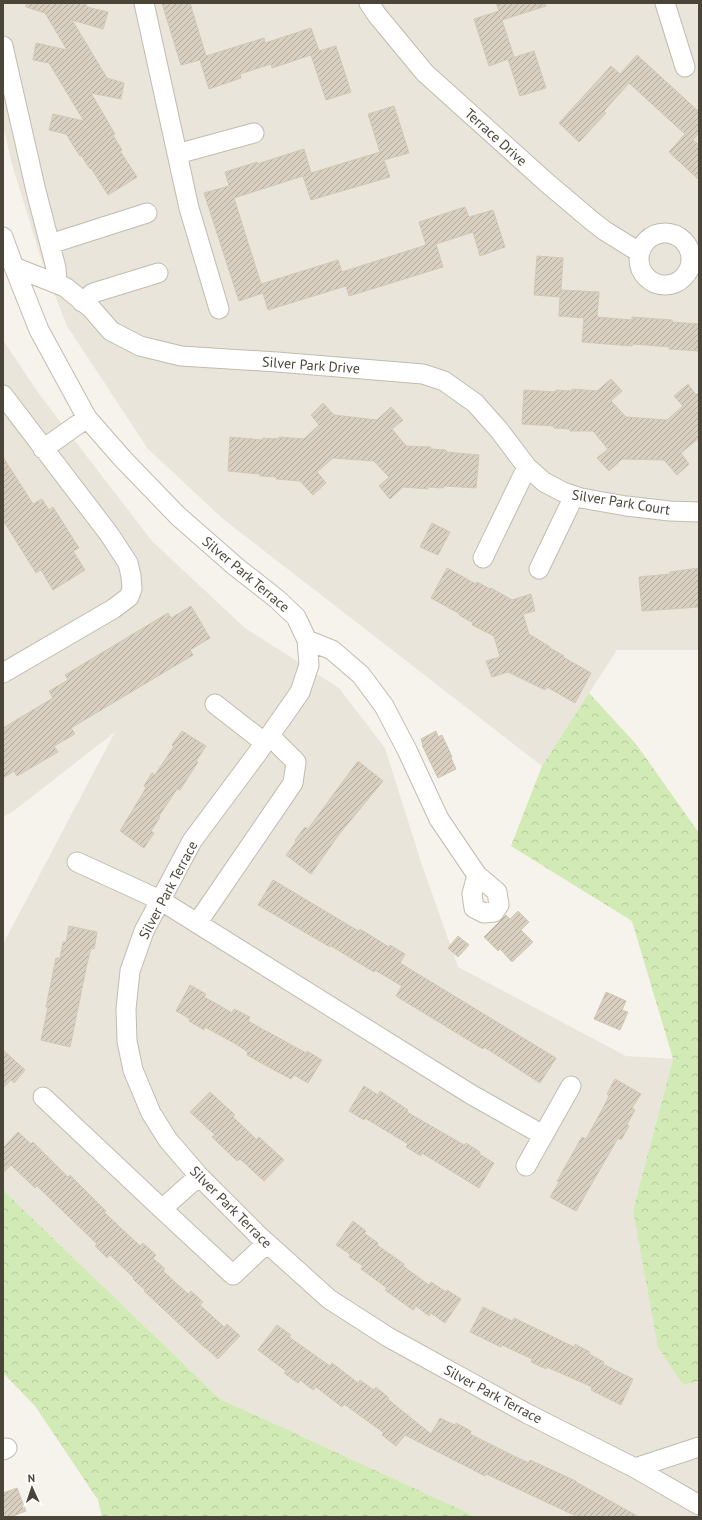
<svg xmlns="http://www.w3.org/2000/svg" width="702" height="1520" font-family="'PT Sans',sans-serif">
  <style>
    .residential { fill: #eae5da }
    .forest { fill: url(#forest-crowns) }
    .building { fill: url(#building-hatch); stroke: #d3c7b4 }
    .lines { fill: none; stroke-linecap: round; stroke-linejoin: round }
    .minor-casing { stroke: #c2bbae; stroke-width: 21 }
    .minor { stroke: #fff; stroke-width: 19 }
    .labels { text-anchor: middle; stroke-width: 3.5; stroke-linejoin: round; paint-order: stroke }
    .street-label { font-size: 14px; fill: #4b4439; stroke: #fff }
  </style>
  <defs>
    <pattern id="forest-crowns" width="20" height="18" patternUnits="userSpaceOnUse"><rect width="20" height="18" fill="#d2eab5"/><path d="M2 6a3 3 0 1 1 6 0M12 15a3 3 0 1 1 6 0" fill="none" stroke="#b6ca9c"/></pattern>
    <pattern id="building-hatch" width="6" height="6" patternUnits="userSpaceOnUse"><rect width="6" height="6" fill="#d8cfc1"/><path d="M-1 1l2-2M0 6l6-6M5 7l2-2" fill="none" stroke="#b1aa9e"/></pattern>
  </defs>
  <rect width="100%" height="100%" fill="#f6f3ec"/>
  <path class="residential" d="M 3,3 L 699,3 L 699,650 L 617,650 L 542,766 L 223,519 L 148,449 L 67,326 L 43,265 L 11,161 L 3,124 Z
    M 3,340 L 39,394 L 152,541 L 245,628 L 339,688 L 385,748 L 422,865 L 458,967 L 626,1056 L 673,1059 L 633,1210 L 683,1385 L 699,1381 L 699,1517 L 477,1517 L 220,1399 L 3,1190 L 3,944 L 115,732 L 15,810 L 3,817 Z"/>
  <path class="forest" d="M 589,693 L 636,744 L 699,833 L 699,1381 L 683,1385 L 658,1347 L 633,1210 L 673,1059 L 632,921 L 511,846 L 542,766 Z
    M 3,1190 L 220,1399 L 477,1517 L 102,1517 L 98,1500 L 35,1406 L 3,1373 Z"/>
  <path class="building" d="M 26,3 L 85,3 L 87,7 L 108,12 L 103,29 L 72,20 L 107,78 L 124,83 L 121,99 L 91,93 L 115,134 L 113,135 L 122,150 L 120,151 L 137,177 L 108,195 L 91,168 L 90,169 L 81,155 L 80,156 L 66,134 L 49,130 L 53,114 L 84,121 L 49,63 L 33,60 L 36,43 L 67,50 L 45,13 L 26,7 Z
    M 162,3 L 190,3 L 206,56 L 264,38 L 265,43 L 311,28 L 319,51 L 336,46 L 351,92 L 326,100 L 311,55 L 272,68 L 271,64 L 240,74 L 241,78 L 209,89 L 200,60 L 181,65 Z
    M 496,3 L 545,3 L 546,6 L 502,20 L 514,57 L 512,58 L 534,51 L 546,88 L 520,96 L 508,59 L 489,66 L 474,19 L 499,11 Z
    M 637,55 L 699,112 L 699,133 L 693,140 L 699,145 L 699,180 L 669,152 L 685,134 L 629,83 L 604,111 L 606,113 L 579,142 L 559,123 L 611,66 L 620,74 Z
    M 394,106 L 409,153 L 384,160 L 390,177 L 311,200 L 303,176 L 234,198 L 261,284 L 338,260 L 342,272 L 426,245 L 419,222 L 465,207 L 469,217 L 493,210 L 505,247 L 480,256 L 473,232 L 436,244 L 443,267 L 349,296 L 346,286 L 268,310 L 263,293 L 239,301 L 204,193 L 229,186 L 225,172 L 257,162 L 257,164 L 304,149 L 311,173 L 380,152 L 368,114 Z
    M 537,256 L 563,258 L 561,290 L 599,292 L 597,317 L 632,320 L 632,317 L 672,320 L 672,322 L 699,324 L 699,351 L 669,349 L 670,347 L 633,344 L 632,346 L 582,342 L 584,318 L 559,316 L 560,297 L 534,295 Z
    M 611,379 L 622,391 L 611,401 L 626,417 L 667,420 L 683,406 L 674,396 L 688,384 L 696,395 L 699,392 L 699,438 L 681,453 L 689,464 L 677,475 L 664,460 L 622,459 L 609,471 L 597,458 L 608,449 L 593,431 L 570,431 L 570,429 L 554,428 L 554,426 L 522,424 L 524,390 L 556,392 L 556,390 L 572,391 L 572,389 L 597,391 Z
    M 323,403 L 334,415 L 377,420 L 391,407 L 403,420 L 392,429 L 406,446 L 431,447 L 430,449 L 446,450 L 446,452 L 479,455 L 476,488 L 444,486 L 443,488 L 428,487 L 428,489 L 403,487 L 390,499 L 379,486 L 389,477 L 374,461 L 333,458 L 317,472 L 326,483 L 313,495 L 300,481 L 276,479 L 277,477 L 260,476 L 260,474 L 228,471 L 230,437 L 263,440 L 263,438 L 279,439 L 279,437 L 304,439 L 319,425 L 311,415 Z
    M 3,457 L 33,504 L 42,499 L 49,510 L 53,507 L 79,548 L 73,551 L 85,570 L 53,590 L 41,570 L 36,573 L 3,520 Z
    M 432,523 L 450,532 L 438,555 L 420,547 Z
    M 447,568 L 476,584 L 477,582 L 490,589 L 491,588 L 512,600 L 531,594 L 535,611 L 523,614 L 529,634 L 550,647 L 550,648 L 564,656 L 563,657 L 591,673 L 575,703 L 547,687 L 545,690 L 508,672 L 492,677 L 486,661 L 500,657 L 494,636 L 472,625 L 473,623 L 459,615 L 460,614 L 431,598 Z
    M 699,568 L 699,607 L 642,611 L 639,577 L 670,574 L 670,572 Z
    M 191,606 L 210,638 L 190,650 L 193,655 L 71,728 L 75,734 L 54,746 L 58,752 L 17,776 L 14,771 L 3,778 L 3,728 L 53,698 L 49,691 L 68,680 L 65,675 L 168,613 L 171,618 Z
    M 182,731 L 206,746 L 196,761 L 198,762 L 180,790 L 177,789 L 159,816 L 160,817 L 151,831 L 154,833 L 144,848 L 120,831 L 146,788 L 144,786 L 152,773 L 155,775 L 174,746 L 172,745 Z
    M 436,731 L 438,737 L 442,735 L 452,757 L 451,758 L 456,769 L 438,778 L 422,745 L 423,745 L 421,739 Z
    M 358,761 L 383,781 L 340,833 L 311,874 L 286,855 L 296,842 L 295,840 L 305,827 L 308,829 Z
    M 273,880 L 355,929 L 359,931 L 360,929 L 389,947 L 390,945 L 405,954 L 400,963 L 556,1058 L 540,1083 L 484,1047 L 483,1049 L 396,996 L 402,986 L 375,970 L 374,972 L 331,946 L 330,947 L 258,905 Z
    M 518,911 L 529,922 L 521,930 L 533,942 L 512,962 L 500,949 L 498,951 L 484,937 L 506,915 L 510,919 Z
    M 69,926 L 97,932 L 94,949 L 91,948 L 87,964 L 70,1047 L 41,1040 L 48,1007 L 46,1007 L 56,958 L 60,958 L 63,942 L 66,942 Z
    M 458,936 L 469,945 L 458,957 L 448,948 Z
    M 190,985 L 206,994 L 204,997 L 217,1004 L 232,1013 L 234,1009 L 250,1017 L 248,1021 L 306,1053 L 307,1051 L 322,1060 L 308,1083 L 294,1075 L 291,1079 L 274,1070 L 247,1055 L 248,1052 L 234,1043 L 205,1027 L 204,1030 L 189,1021 L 190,1019 L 176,1011 Z
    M 606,992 L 626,1001 L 622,1010 L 628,1012 L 620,1030 L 594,1019 Z
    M 3,1050 L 25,1070 L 14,1083 L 11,1080 L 3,1088 Z
    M 615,1079 L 641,1094 L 632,1108 L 635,1110 L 627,1124 L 629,1126 L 621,1140 L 618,1138 L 576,1211 L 550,1197 L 559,1182 L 557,1181 L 582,1137 L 586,1139 L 602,1110 L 609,1096 L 607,1094 Z
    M 364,1086 L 378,1095 L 380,1091 L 408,1110 L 407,1112 L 464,1145 L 466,1143 L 480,1152 L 479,1154 L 494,1163 L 479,1188 L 422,1153 L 421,1156 L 406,1147 L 408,1144 L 365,1118 L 364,1120 L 349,1111 Z
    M 210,1092 L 235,1115 L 233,1117 L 257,1140 L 259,1137 L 284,1160 L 264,1181 L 240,1159 L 237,1161 L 212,1137 L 215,1135 L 190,1112 Z
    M 18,1132 L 31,1144 L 33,1142 L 68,1177 L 70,1175 L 106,1211 L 104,1212 L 140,1246 L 143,1243 L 156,1255 L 153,1258 L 165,1269 L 163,1271 L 188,1294 L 191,1291 L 203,1302 L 200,1305 L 224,1327 L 227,1324 L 240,1336 L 218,1359 L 206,1348 L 205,1348 L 144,1291 L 145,1290 L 133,1279 L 134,1278 L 110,1255 L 107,1258 L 95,1246 L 97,1244 L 37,1186 L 35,1188 L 11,1165 L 3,1173 L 3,1148 Z
    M 353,1221 L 366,1231 L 364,1233 L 378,1243 L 377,1245 L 404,1264 L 403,1266 L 429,1285 L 431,1282 L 446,1292 L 447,1290 L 461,1299 L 445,1323 L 431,1313 L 429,1316 L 416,1306 L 413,1310 L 385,1290 L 387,1288 L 361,1269 L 363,1266 L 349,1257 L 350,1254 L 336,1245 Z
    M 483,1307 L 512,1321 L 514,1318 L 574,1347 L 575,1344 L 590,1352 L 589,1354 L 604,1362 L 603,1364 L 633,1379 L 621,1405 L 591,1390 L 592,1387 L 547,1367 L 546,1369 L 531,1362 L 532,1359 L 502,1345 L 501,1347 L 470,1332 Z
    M 277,1325 L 291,1335 L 289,1337 L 330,1366 L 332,1363 L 358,1383 L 360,1380 L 374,1390 L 376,1387 L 389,1398 L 388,1399 L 401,1410 L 431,1434 L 440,1418 L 455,1425 L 456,1423 L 471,1431 L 470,1434 L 514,1456 L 529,1463 L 530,1460 L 576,1481 L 576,1482 L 639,1517 L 578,1517 L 486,1474 L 485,1476 L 405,1435 L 396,1446 L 382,1435 L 384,1433 L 344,1404 L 342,1407 L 316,1387 L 313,1390 L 300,1380 L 298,1383 L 284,1373 L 286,1371 L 258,1350 Z
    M 17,1488 L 26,1511 L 10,1517 L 3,1517 L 3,1493 Z"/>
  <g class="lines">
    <defs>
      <path id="minor" d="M 144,3 L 189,208 L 219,309
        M 369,3 L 377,15 L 425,73 L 546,182 L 592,221 L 605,231 L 639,252
        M 665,3 L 685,67
        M 3,46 L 36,191 L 56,268 L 57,284
        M 177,154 L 254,133
        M639 259a26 26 0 1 1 52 0a26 26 0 1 1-52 0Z
        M 3,237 L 14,267 L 65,287 L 91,308 L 111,331 L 140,346 L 181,356 L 277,362 L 423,374 L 444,381 L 475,403 L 499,430 L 527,467 L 544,482 L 563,492 L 581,498 L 626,506 L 670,511 L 699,512
        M 50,244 L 147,213
        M 14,267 L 39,330 L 87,418 L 122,458 L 178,516 L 235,566 L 277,599 L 296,617 L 307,640 L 309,665 L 300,692 L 256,755 L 192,841 L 144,931 L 130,971 L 126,1009 L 127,1041 L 133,1070 L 151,1113 L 168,1140 L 199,1176 L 258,1235 L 329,1299 L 388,1337 L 526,1413 L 635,1468 L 699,1505
        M 82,302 L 93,293 L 158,273
        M 3,395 L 109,534 L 128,563 L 131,576 L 132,589 L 129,597 L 113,609 L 3,673
        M 43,449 L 87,418
        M 483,558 L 527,467
        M 539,569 L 574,496
        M 307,640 L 332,650 L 361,675 L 384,706 L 407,750 L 439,819 L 477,875 L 497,892 L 499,905 L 494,912 L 484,913 L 474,908 L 472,894 L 477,875
        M 215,704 L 265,743
        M 77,862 L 160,900 L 472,1095 L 543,1135
        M 198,922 L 293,783 L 296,762 L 270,736
        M 43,1097 L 162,1209 L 199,1176
        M 526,1166 L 571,1086
        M 162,1209 L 233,1275 L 267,1243
        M 3,1450 L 7,1448
        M 635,1468 L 699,1447"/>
    </defs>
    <use href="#minor" class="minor-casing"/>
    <use href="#minor" class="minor"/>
  </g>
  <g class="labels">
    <g class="street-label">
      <text transform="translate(496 137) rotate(42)" y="5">Terrace Drive</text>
      <text transform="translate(311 365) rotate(4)" y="5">Silver Park Drive</text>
      <text transform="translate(621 502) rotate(9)" y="5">Silver Park Court</text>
      <text transform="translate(246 574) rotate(40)" y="5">Silver Park Terrace</text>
      <text transform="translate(168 890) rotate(-62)" y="5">Silver Park Terrace</text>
      <text transform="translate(231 1207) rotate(45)" y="5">Silver Park Terrace</text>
      <text transform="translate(493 1394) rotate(28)" y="5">Silver Park Terrace</text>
    </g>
  </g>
  <rect width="702" height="1520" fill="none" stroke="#4b4439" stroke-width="8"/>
  <g transform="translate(32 1488) rotate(357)" stroke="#ffffff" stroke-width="3" paint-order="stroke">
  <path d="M0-3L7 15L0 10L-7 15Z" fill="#4b4439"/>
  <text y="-6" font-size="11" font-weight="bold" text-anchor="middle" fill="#4b4439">N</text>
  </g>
</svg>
